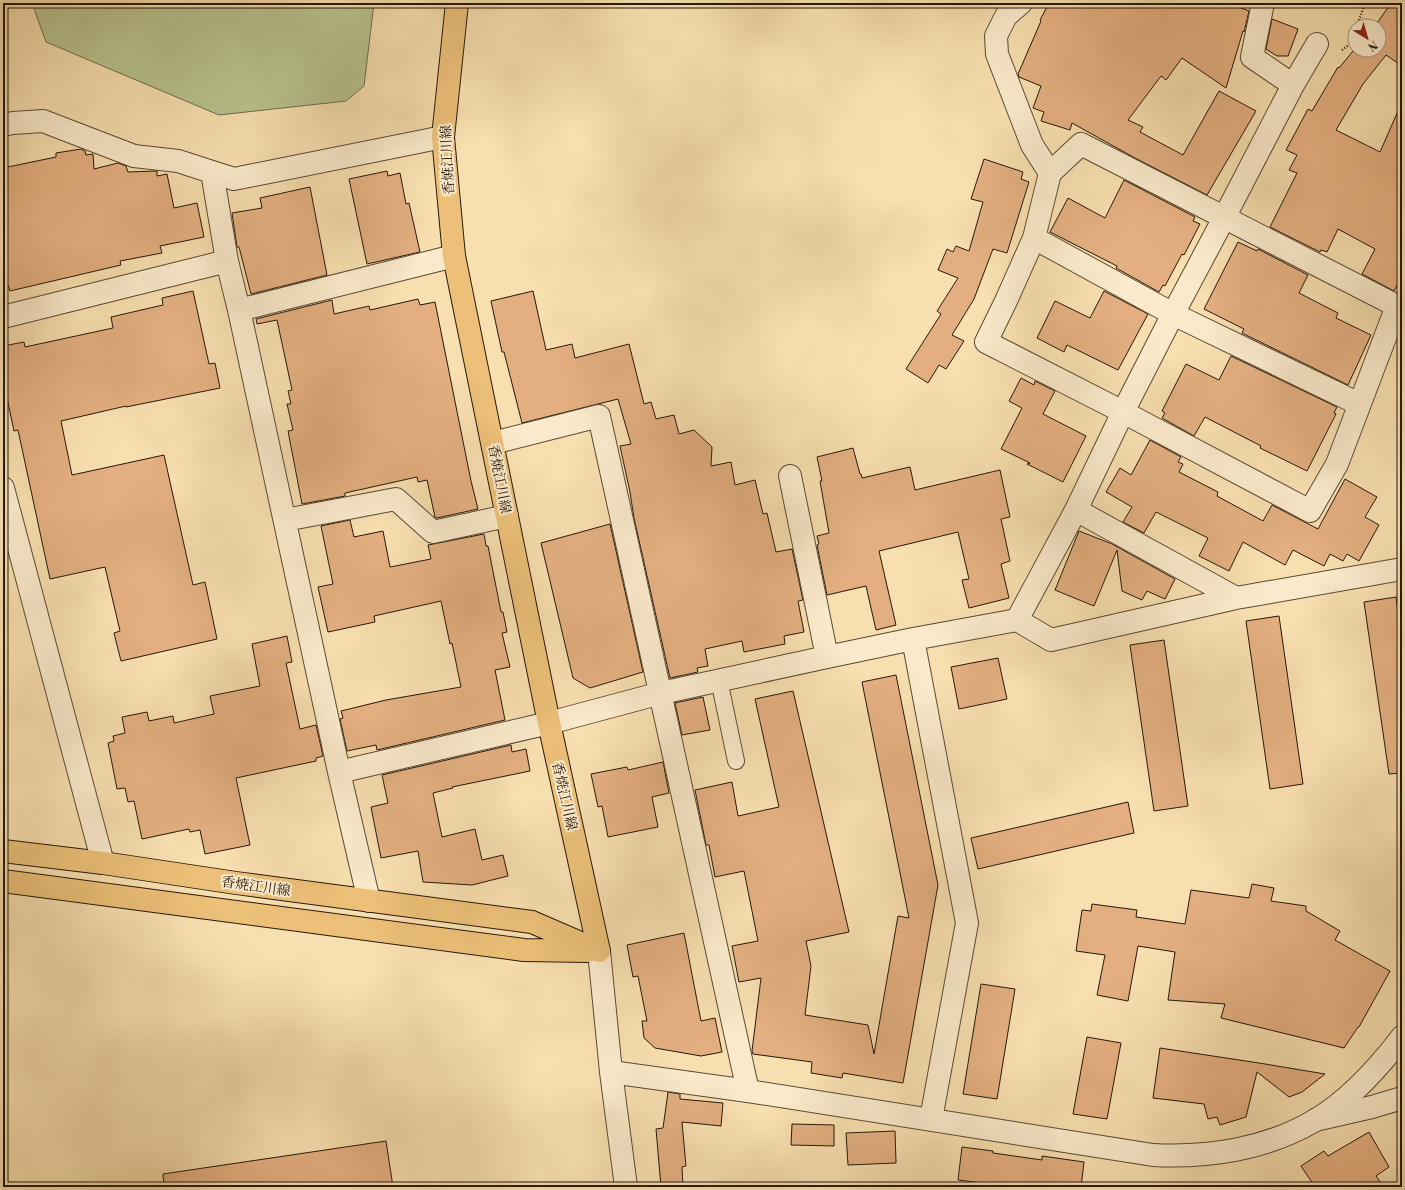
<svg xmlns="http://www.w3.org/2000/svg" width="1405" height="1190" font-family="'Libre Bodoni','Noto Serif JP',serif">
  <style>
    .green { fill: #b8c38f; stroke: #6f6e4e }
    .building { fill: #e3af80; stroke: #26180c }
    .lines { fill: none; stroke-linecap: round; stroke-linejoin: round }
    .service-casing { stroke: #5a4a35; stroke-width: 18 }
    .minor-casing { stroke: #5a4a35; stroke-width: 24 }
    .tertiary-casing { stroke: #5a4a35; stroke-width: 24 }
    .primary-casing { stroke: #26180c; stroke-width: 24 }
    .path { stroke: #26180c; stroke-width: 2.5; stroke-dasharray: 1 2; stroke-linecap: butt }
    .service { stroke: #faeacb; stroke-width: 16 }
    .minor { stroke: #faeacb; stroke-width: 22 }
    .tertiary { stroke: #faeacb; stroke-width: 22 }
    .primary { stroke: #ecc078; stroke-width: 22 }
    .labels { text-anchor: middle; stroke-width: 4; stroke-linejoin: round; paint-order: stroke }
    .street-label { font-size: 14px; fill: #26180c; stroke: #faeacb }
  </style>
  <rect width="100%" height="100%" fill="#f8dfaf"/>
  <filter id="stains"><feTurbulence type="fractalNoise" baseFrequency=".005" numOctaves="4"/><feColorMatrix values="0 0 0 0 .2 0 0 0 0 .09 0 0 0 0 .02 0 0 0 .5 -.17"/></filter>
  <radialGradient id="worn" r=".72"><stop offset=".6" stop-color="#630" stop-opacity="0"/><stop offset="1" stop-color="#630" stop-opacity=".3"/></radialGradient>
  <path class="green" d="M 32,3 L 374,3 L 364,86 L 346,101 L 219,115 L 46,42 Z"/>
  <path class="building" d="M 1049,3 L 1228,3 L 1249,11 L 1244,32 L 1243,31 L 1226,88 L 1182,58 L 1166,80 L 1161,76 L 1128,120 L 1143,127 L 1140,132 L 1183,155 L 1219,91 L 1256,111 L 1207,195 L 1135,158 L 1072,123 L 1070,130 L 1041,121 L 1044,112 L 1033,108 L 1041,86 L 1019,77 L 1018,74 L 1041,21 L 1040,20 Z
    M 1391,3 L 1402,3 L 1402,66 L 1386,55 L 1363,84 L 1336,130 L 1380,152 L 1402,102 L 1402,276 L 1394,291 L 1362,274 L 1375,249 L 1338,229 L 1327,252 L 1321,250 L 1320,252 L 1270,227 L 1297,173 L 1289,170 L 1297,155 L 1286,150 L 1308,109 L 1312,111 L 1338,67 L 1339,68 L 1353,51 L 1356,53 L 1358,50 L 1379,50 L 1379,26 L 1375,26 Z
    M 1272,19 L 1298,29 L 1288,56 L 1277,56 L 1266,49 Z
    M 81,149 L 85,151 L 86,155 L 93,154 L 94,169 L 118,163 L 126,166 L 128,172 L 156,171 L 157,171 L 157,176 L 167,174 L 174,208 L 197,203 L 204,237 L 160,246 L 162,253 L 120,261 L 121,265 L 10,291 L 8,285 L 3,286 L 3,168 L 56,157 L 56,153 Z
    M 984,159 L 1023,172 L 1021,179 L 1029,182 L 1007,253 L 993,249 L 974,299 L 952,335 L 964,341 L 946,369 L 939,365 L 928,383 L 906,369 L 941,314 L 937,311 L 958,278 L 938,270 L 947,249 L 953,252 L 956,246 L 969,251 L 983,202 L 971,199 Z
    M 387,171 L 388,176 L 400,173 L 406,204 L 409,203 L 420,252 L 367,264 L 349,179 Z
    M 1124,180 L 1195,217 L 1193,221 L 1200,224 L 1184,255 L 1182,254 L 1165,286 L 1163,285 L 1159,292 L 1116,268 L 1117,266 L 1050,232 L 1068,198 L 1105,218 Z
    M 310,187 L 327,275 L 251,294 L 239,247 L 237,247 L 232,213 L 262,208 L 260,198 Z
    M 1238,242 L 1257,251 L 1258,249 L 1308,275 L 1299,293 L 1338,313 L 1336,318 L 1371,335 L 1348,385 L 1242,333 L 1244,329 L 1204,309 Z
    M 193,291 L 209,364 L 215,363 L 220,388 L 126,407 L 126,406 L 61,421 L 72,475 L 164,455 L 193,585 L 205,582 L 217,639 L 121,661 L 114,633 L 120,631 L 105,567 L 50,579 L 18,430 L 14,431 L 3,379 L 3,346 L 24,342 L 25,347 L 113,328 L 111,317 L 163,305 L 162,298 Z
    M 533,291 L 546,350 L 572,344 L 575,358 L 629,344 L 644,404 L 651,402 L 656,419 L 674,415 L 679,434 L 694,430 L 712,447 L 711,466 L 731,462 L 735,485 L 755,480 L 763,514 L 767,513 L 776,552 L 792,549 L 803,600 L 798,601 L 804,632 L 784,636 L 785,644 L 744,652 L 742,641 L 705,649 L 708,666 L 697,668 L 698,672 L 670,678 L 634,518 L 630,492 L 620,446 L 631,444 L 618,399 L 522,423 L 504,352 L 502,352 L 491,301 Z
    M 1104,291 L 1148,314 L 1118,370 L 1067,345 L 1064,352 L 1037,338 L 1055,301 L 1090,318 Z
    M 418,299 L 420,305 L 435,302 L 471,481 L 478,509 L 437,518 L 435,517 L 427,480 L 418,482 L 417,477 L 345,493 L 345,496 L 302,504 L 288,431 L 293,430 L 287,404 L 291,404 L 288,391 L 292,390 L 277,320 L 257,324 L 256,319 L 332,300 L 334,314 L 369,306 L 370,310 Z
    M 1231,356 L 1337,407 L 1334,413 L 1336,414 L 1307,471 L 1260,448 L 1261,446 L 1205,417 L 1194,436 L 1162,418 L 1165,413 L 1162,411 L 1186,364 L 1219,380 Z
    M 1021,378 L 1034,385 L 1035,381 L 1055,391 L 1043,414 L 1086,436 L 1063,482 L 1027,464 L 1030,463 L 1001,449 L 1022,408 L 1009,401 Z
    M 1150,440 L 1181,457 L 1178,462 L 1183,464 L 1179,472 L 1218,492 L 1217,496 L 1263,521 L 1272,505 L 1318,529 L 1345,479 L 1377,497 L 1365,517 L 1379,525 L 1359,561 L 1347,554 L 1343,561 L 1330,554 L 1324,566 L 1293,550 L 1285,565 L 1243,542 L 1229,571 L 1199,556 L 1208,538 L 1156,512 L 1144,533 L 1123,522 L 1132,507 L 1106,492 L 1120,468 L 1131,475 Z
    M 853,448 L 860,474 L 861,474 L 862,478 L 910,467 L 915,490 L 1000,470 L 1010,517 L 1001,519 L 1010,561 L 1001,564 L 1009,598 L 969,608 L 962,580 L 969,579 L 958,532 L 879,551 L 896,625 L 876,630 L 866,586 L 827,595 L 817,545 L 819,544 L 817,536 L 829,533 L 820,481 L 822,481 L 817,457 Z
    M 350,520 L 354,537 L 383,531 L 390,567 L 431,559 L 428,545 L 484,534 L 486,546 L 488,546 L 501,612 L 503,612 L 507,632 L 502,633 L 510,667 L 495,670 L 505,720 L 377,750 L 376,745 L 347,751 L 340,719 L 343,718 L 341,711 L 386,700 L 461,687 L 452,643 L 450,644 L 441,601 L 374,616 L 375,622 L 328,632 L 318,587 L 333,584 L 321,526 Z
    M 610,524 L 643,672 L 590,688 L 573,678 L 541,543 Z
    M 1079,531 L 1112,544 L 1175,579 L 1165,599 L 1147,591 L 1142,600 L 1122,591 L 1117,550 L 1094,606 L 1055,590 Z
    M 1396,597 L 1402,636 L 1402,773 L 1389,774 L 1364,602 Z
    M 1279,616 L 1303,784 L 1270,789 L 1246,621 Z
    M 287,636 L 292,662 L 286,663 L 300,729 L 316,725 L 323,756 L 316,758 L 316,761 L 236,778 L 250,845 L 205,854 L 200,830 L 190,832 L 189,829 L 142,839 L 134,801 L 128,802 L 125,788 L 117,789 L 108,743 L 114,741 L 113,736 L 125,733 L 122,717 L 147,712 L 149,721 L 173,716 L 174,723 L 214,714 L 210,696 L 260,686 L 252,644 Z
    M 1164,640 L 1188,806 L 1154,811 L 1130,645 Z
    M 998,658 L 1007,699 L 959,709 L 951,667 Z
    M 896,675 L 938,885 L 903,1083 L 843,1073 L 842,1078 L 811,1073 L 812,1062 L 753,1054 L 752,1051 L 761,978 L 739,982 L 732,946 L 758,941 L 744,871 L 715,877 L 709,845 L 706,845 L 695,790 L 732,782 L 738,816 L 779,807 L 755,699 L 793,691 L 849,932 L 806,941 L 811,966 L 805,1015 L 868,1025 L 874,1054 L 898,916 L 909,918 L 862,682 Z
    M 703,697 L 710,730 L 682,735 L 675,703 Z
    M 511,745 L 512,752 L 526,749 L 530,771 L 452,787 L 453,788 L 433,793 L 442,837 L 475,829 L 482,860 L 503,855 L 508,876 L 472,885 L 423,882 L 418,851 L 381,858 L 371,807 L 388,803 L 382,775 Z
    M 663,762 L 669,793 L 652,797 L 658,827 L 608,837 L 602,806 L 598,807 L 591,774 L 627,767 L 628,770 Z
    M 1128,802 L 1134,833 L 978,869 L 971,838 Z
    M 1252,884 L 1274,888 L 1271,901 L 1306,906 L 1306,911 L 1340,931 L 1335,940 L 1390,971 L 1359,1027 L 1358,1027 L 1344,1048 L 1221,1018 L 1225,1004 L 1168,1000 L 1175,952 L 1138,946 L 1128,1001 L 1097,995 L 1105,955 L 1076,951 L 1082,910 L 1091,911 L 1092,904 L 1137,910 L 1136,917 L 1185,924 L 1191,890 L 1249,898 Z
    M 684,933 L 701,1021 L 715,1018 L 722,1052 L 701,1056 L 655,1048 L 644,1038 L 642,1021 L 647,1021 L 638,976 L 633,977 L 627,945 Z
    M 981,984 L 1015,989 L 997,1099 L 963,1094 Z
    M 1087,1037 L 1121,1043 L 1107,1119 L 1073,1114 Z
    M 1160,1048 L 1259,1063 L 1325,1074 L 1302,1092 L 1289,1097 L 1257,1072 L 1246,1117 L 1220,1125 L 1217,1117 L 1208,1119 L 1204,1104 L 1153,1098 Z
    M 668,1092 L 680,1094 L 680,1099 L 723,1103 L 721,1126 L 682,1122 L 686,1166 L 682,1167 L 683,1187 L 661,1187 L 656,1129 L 663,1128 Z
    M 792,1124 L 834,1125 L 834,1146 L 791,1145 Z
    M 895,1131 L 896,1163 L 848,1165 L 846,1133 Z
    M 1369,1132 L 1389,1167 L 1376,1176 L 1384,1187 L 1315,1187 L 1301,1166 L 1324,1151 L 1328,1156 Z
    M 386,1141 L 393,1187 L 164,1187 L 163,1174 Z
    M 962,1147 L 993,1151 L 993,1153 L 1042,1160 L 1042,1156 L 1084,1162 L 1081,1187 L 1015,1187 L 958,1180 Z"/>
  <g class="lines">
    <defs>
      <path id="service" d="M 719,680 L 736,761"/>
      <path id="minor" d="M 1021,3 L 1006,16 L 996,36 L 997,54 L 1032,145 L 1050,173
        M 1293,85 L 1317,44
        M 3,125 L 13,123 L 43,121 L 134,156 L 178,161 L 212,172
        M 443,137 L 234,179 L 212,172 L 227,261 L 239,310 L 339,772 L 549,723 L 661,693 L 827,657 L 913,639 L 1017,620 L 1051,640 L 1236,598 L 1402,569
        M 1081,144 L 1397,306 L 1337,464 L 1310,511 L 1123,412 L 986,342 L 1006,301 L 1034,238 L 1050,173 Z
        M 1034,238 L 1173,314 L 1359,404
        M 239,310 L 454,256
        M 3,317 L 227,261
        M 493,443 L 599,416 L 748,1091
        M 790,476 L 827,657
        M 3,488 L 103,863
        M 1076,510 L 1236,598
        M 285,520 L 396,499 L 433,532 L 507,516
        M 1017,620 L 1076,510 L 1123,412 L 1173,314 L 1224,218 L 1293,85 L 1252,57 L 1263,3
        M 913,639 L 967,923 L 931,1119
        M 339,772 L 369,901
        M 1315,1120 L 1372,1107 L 1402,1098"/>
      <path id="tertiary" d="M 599,951 L 611,1072 L 626,1187
        M 611,1072 L 748,1091 L 1153,1155 C 1208,1158 1266,1149 1314,1121 C 1347,1102 1379,1067 1402,1037"/>
      <path id="primary" d="M 457,3 L 443,137 L 454,256 L 549,723 L 599,951
        M 3,851 L 103,863 L 236,883 L 532,922 L 599,951
        M 3,881 L 524,950 L 588,951"/>
    </defs>
    <use href="#service" class="service-casing"/>
    <use href="#minor" class="minor-casing"/>
    <use href="#tertiary" class="tertiary-casing"/>
    <use href="#primary" class="primary-casing"/>
    <path class="path" d="M 1357,26 L 1365,3
      M 1342,50 L 1350,44 L 1355,31"/>
    <use href="#service" class="service"/>
    <use href="#minor" class="minor"/>
    <use href="#tertiary" class="tertiary"/>
    <use href="#primary" class="primary"/>
  </g>
  <g class="labels">
    <g class="street-label">
      <text transform="translate(447 160) rotate(-93)" y="5">香焼江川線</text>
      <text transform="translate(500 479) rotate(79)" y="5">香焼江川線</text>
      <text transform="translate(565 796) rotate(77)" y="5">香焼江川線</text>
      <text transform="translate(256 886) rotate(8)" y="5">香焼江川線</text>
    </g>
  </g>
  <rect width="1405" height="1190" fill="none" stroke="#f8dfaf" stroke-width="16"/>
  <rect x="4" y="4" width="1397" height="1182" fill="none" stroke="#26180c" stroke-width="2"/>
  <rect x="8" y="8" width="1389" height="1174" fill="none" stroke="#26180c"/>
  <g transform="translate(1367 38) rotate(143)"><circle r="19" fill="#faeacb" stroke="#a5967f"/>
  <path d="M0-3L7 15L0 10L-7 15Z" fill="#8f2418"/>
  <text y="-6" font-size="11" font-weight="bold" text-anchor="middle" fill="#26180c">N</text>
  </g>
  <rect width="100%" height="100%" filter="url(#stains)"/>
  <rect width="100%" height="100%" fill="url(#worn)"/>
</svg>
